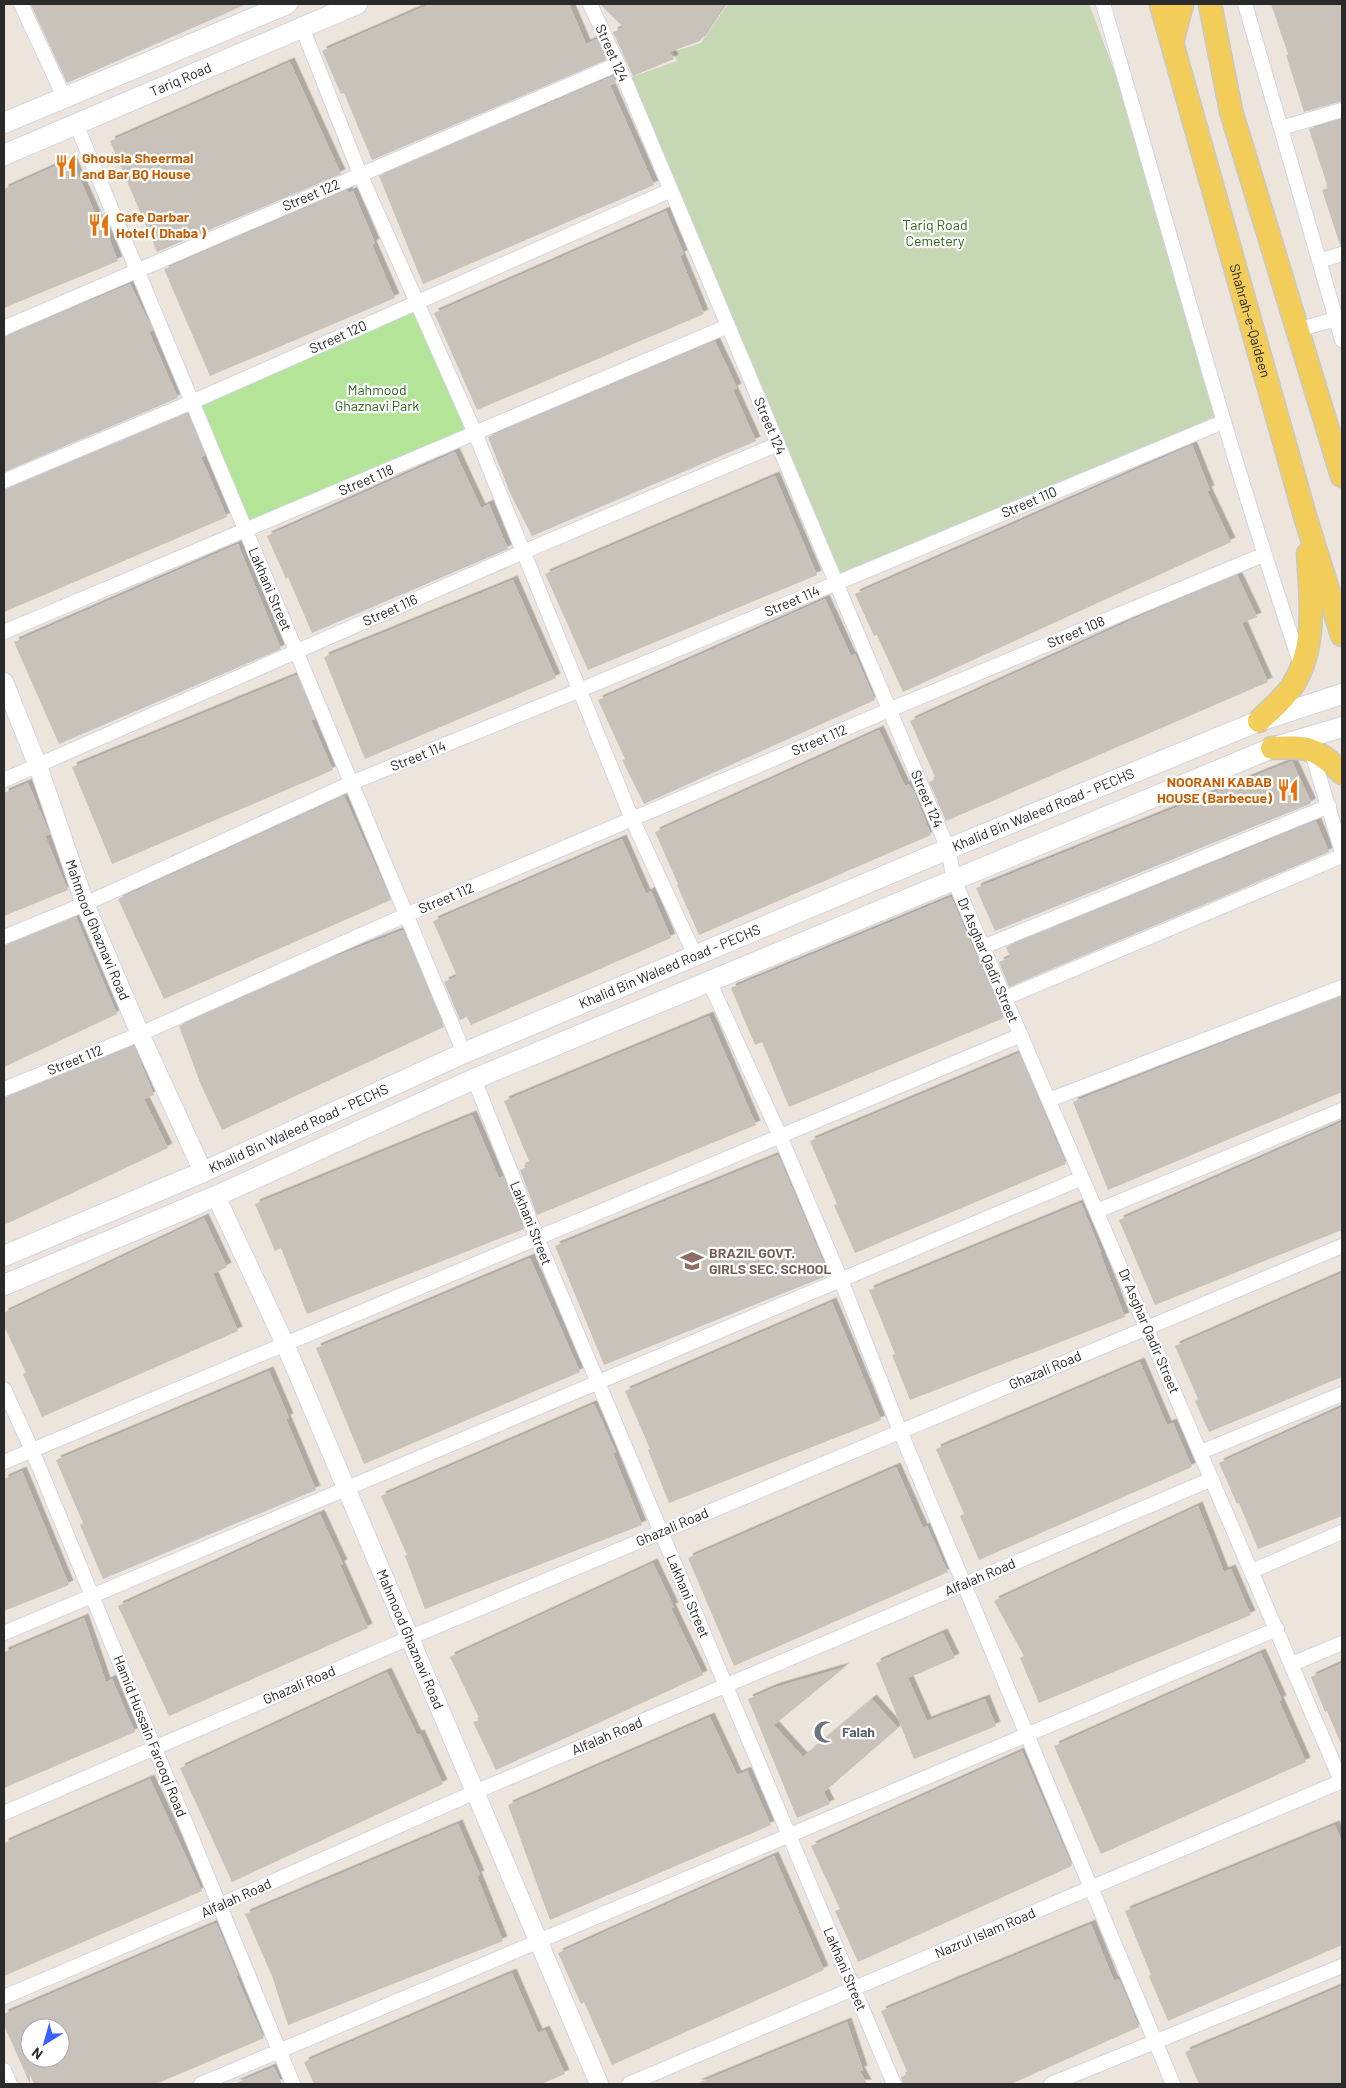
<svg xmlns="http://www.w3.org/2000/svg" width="1346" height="2088" font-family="Barlow,sans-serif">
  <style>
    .green { fill: #b3e497 }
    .cemetery { fill: #c5d7b3 }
    .building { fill: #c8c2bb; fill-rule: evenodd; filter: url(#shadow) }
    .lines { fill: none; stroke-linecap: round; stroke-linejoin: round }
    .minor-casing { stroke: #d1d5e3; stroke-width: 16 }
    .tertiary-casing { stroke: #d1d5e3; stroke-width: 20 }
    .secondary-casing { stroke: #d1d5e3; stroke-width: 22 }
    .primary-casing { stroke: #c8c8c8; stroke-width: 25 }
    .minor { stroke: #fff; stroke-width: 14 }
    .tertiary { stroke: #fff; stroke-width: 18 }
    .secondary { stroke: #fff; stroke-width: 20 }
    .primary { stroke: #f3cd5a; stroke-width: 22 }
    .labels { text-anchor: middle; stroke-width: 4.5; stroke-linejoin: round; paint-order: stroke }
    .street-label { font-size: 14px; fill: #2a2a2a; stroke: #fff }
    .food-label { font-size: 14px; font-weight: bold; fill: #c56008; stroke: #fff; text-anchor: start }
    .park-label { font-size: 14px; fill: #2a6919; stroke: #fff }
    .education-label { font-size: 14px; font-weight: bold; fill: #785e54; stroke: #fff; text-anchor: start }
    .worship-label { font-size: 14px; font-weight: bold; fill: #5b616d; stroke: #fff; text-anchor: start }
  </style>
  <defs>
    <filter id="shadow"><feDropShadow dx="4.5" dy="-4.5" stdDeviation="0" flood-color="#0004"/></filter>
  </defs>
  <rect width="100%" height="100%" fill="#ede5dc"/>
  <path class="green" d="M 416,303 L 475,433 L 246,531 L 192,402 Z"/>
  <path class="cemetery" d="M 728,4 L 1089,4 L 1150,165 L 1223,422 L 836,582 L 626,79 L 677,61 L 673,52 L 701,43 Z"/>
  <path class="building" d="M 33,4 L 247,4 L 67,83 L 31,5 Z
    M 430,4 L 569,4 L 586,44 L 597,39 L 606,60 L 372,160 L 344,93 L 341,94 L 322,51 Z
    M 600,4 L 725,4 L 700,41 L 670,52 L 674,59 L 633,76 L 613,32 L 623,27 Z
    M 1271,4 L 1342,4 L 1342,101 L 1304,112 L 1286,55 L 1288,54 Z
    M 290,62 L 341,174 L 157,252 L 110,141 Z
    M 613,76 L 616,83 L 610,85 L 654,185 L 423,284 L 379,176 Z
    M 1342,119 L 1342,244 L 1340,245 L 1322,190 L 1328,188 L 1309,129 Z
    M 71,159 L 98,220 L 101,218 L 118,261 L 4,308 L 4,189 Z
    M 347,190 L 349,193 L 353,191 L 375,243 L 372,245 L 395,298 L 210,376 L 164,269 Z
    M 666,211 L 684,254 L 680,256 L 704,314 L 477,410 L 434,313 Z
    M 130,284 L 153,330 L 149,332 L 178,398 L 4,472 L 4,337 Z
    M 715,341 L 737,388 L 733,390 L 756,441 L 532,536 L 511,495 L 488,437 Z
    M 187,413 L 205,455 L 201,457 L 227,517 L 4,612 L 4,490 Z
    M 1192,445 L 1210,490 L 1207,491 L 1231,542 L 903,692 L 877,635 L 874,636 L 855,594 Z
    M 455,452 L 481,508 L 489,504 L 508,549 L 312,633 L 288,577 L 286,579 L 267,536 Z
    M 775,476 L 817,575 L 588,670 L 545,574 Z
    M 238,544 L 281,649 L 59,744 L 14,642 Z
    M 1237,575 L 1257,617 L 1242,623 L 1268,682 L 946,821 L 929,782 L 936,779 L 910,721 L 1147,613 Z
    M 513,580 L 556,678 L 365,759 L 324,657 Z
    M 825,599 L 851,656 L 855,654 L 875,700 L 644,804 L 622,760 L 625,759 L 598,700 Z
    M 297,675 L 315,719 L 311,720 L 333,770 L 112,864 L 72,767 Z
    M 879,730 L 905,786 L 909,784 L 912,790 L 913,789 L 931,835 L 699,935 L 677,885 L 678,884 L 655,832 Z
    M 1292,761 L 1311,802 L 1310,804 L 995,931 L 976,888 Z
    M 28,783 L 49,832 L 50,834 L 45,836 L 68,890 L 4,916 L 4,793 Z
    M 344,796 L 391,900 L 164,999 L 118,899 Z
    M 1316,821 L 1329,852 L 1009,987 L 999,962 L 1010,957 L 1006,947 Z
    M 622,839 L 646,894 L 651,891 L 671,938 L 471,1025 L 467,1017 L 460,1020 L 444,982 L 457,976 L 433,921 Z
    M 951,897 L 1004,1018 L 789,1107 L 762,1042 L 755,1045 L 731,988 Z
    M 76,917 L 117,1014 L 4,1067 L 4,946 Z
    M 403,930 L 444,1027 L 222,1130 L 201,1085 L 179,1026 L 324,961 Z
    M 1342,996 L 1342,1092 L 1108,1190 L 1073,1102 Z
    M 709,1016 L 756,1125 L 537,1215 L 520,1170 L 527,1167 L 525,1163 L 529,1161 L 504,1101 Z
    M 134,1046 L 154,1095 L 144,1099 L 168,1148 L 4,1225 L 4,1098 Z
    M 1019,1053 L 1066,1164 L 855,1253 L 834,1205 L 837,1204 L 810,1141 Z
    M 472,1115 L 499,1178 L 503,1176 L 524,1229 L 307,1314 L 281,1248 L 275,1251 L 255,1204 Z
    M 1342,1122 L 1342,1230 L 1155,1305 L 1119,1220 Z
    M 778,1155 L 829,1275 L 604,1365 L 555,1246 Z
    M 1081,1203 L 1101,1252 L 1100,1253 L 1125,1317 L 910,1400 L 892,1355 L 895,1354 L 869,1290 Z
    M 204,1218 L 227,1267 L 213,1274 L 238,1331 L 42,1417 L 23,1374 L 26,1373 L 4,1326 L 4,1313 Z
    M 530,1258 L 580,1372 L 364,1464 L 316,1348 Z
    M 1342,1273 L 1342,1377 L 1209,1432 L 1195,1401 L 1198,1399 L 1175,1346 Z
    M 832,1302 L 881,1420 L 669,1503 L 648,1450 L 650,1449 L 625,1391 Z
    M 1140,1362 L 1167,1425 L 1173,1423 L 1192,1467 L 979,1560 L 960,1516 L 964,1514 L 936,1449 Z
    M 269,1371 L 289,1418 L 286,1419 L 316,1490 L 103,1579 L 80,1525 L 83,1523 L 56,1460 Z
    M 594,1404 L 616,1452 L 613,1453 L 642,1525 L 425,1609 L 405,1556 L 407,1555 L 381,1496 Z
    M 1342,1407 L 1342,1516 L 1258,1549 L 1239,1503 L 1237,1504 L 1219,1463 Z
    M 896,1467 L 923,1528 L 927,1526 L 948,1572 L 734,1666 L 688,1558 Z
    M 22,1471 L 69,1585 L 4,1611 L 4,1479 Z
    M 1198,1506 L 1224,1572 L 1231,1569 L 1251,1615 L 1039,1703 L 1020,1658 L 1024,1656 L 994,1601 Z
    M 320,1514 L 343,1564 L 340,1565 L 368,1628 L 169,1716 L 118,1606 Z
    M 653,1563 L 674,1607 L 671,1608 L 703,1675 L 496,1770 L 473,1722 L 480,1720 L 450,1657 Z
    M 84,1618 L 106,1682 L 112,1679 L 135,1732 L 4,1788 L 4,1652 Z
    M 943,1633 L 955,1658 L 908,1678 L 927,1721 L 985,1699 L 996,1726 L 914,1759 L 876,1663 Z
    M 1261,1653 L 1282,1700 L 1279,1701 L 1306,1762 L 1101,1854 L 1054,1746 Z
    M 1342,1663 L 1342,1746 L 1327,1711 L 1325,1712 L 1311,1677 Z
    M 845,1667 L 774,1725 L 803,1757 L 872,1699 L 898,1728 L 824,1792 L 830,1804 L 797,1818 L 748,1699 L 776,1687 Z
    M 387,1672 L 417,1735 L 420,1734 L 443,1784 L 232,1882 L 180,1768 Z
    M 710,1717 L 737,1775 L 747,1771 L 771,1825 L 550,1920 L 508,1805 Z
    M 1022,1751 L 1072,1866 L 858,1962 L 835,1911 L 840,1909 L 811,1846 Z
    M 150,1779 L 202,1891 L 4,1976 L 4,1843 Z
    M 458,1824 L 480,1875 L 477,1876 L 503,1941 L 288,2025 L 272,1976 L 245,1914 Z
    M 1335,1825 L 1342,1842 L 1342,1945 L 1168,2021 L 1149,1976 L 1151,1975 L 1125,1911 Z
    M 774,1856 L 824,1970 L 612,2065 L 584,2002 L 581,2004 L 558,1953 Z
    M 216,1923 L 238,1975 L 236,1976 L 264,2038 L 156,2084 L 34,2084 L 30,2075 L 30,2084 L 4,2025 L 4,2014 ZM 30,2028 L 60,2028 L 60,2058 L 30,2058 Z
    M 1091,1924 L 1114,1981 L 1119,1979 L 1139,2027 L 1011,2084 L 903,2084 L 901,2077 L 908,2074 L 881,2011 Z
    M 512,1973 L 538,2033 L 545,2030 L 565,2074 L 541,2084 L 314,2084 L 304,2062 Z
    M 1342,1986 L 1342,2084 L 1199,2084 L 1185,2052 Z
    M 847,2022 L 863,2070 L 860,2071 L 867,2084 L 696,2084 Z
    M 274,2067 L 282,2084 L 234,2084 Z"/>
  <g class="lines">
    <defs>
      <path id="minor" d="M 21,4 L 64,97
        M 590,4 L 618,64 L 948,849 L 954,880 L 1342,1783
        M 1103,4 C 1168,225 1227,447 1301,665
        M 1245,4 L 1342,340
        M 302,27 L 360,174 L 475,433 L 632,819 L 695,955
        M 76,124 L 464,1053
        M 1281,128 L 1342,110
        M 1319,261 L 1342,254
        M 4,328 L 618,64
        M 1297,330 L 1336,319
        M 4,481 L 192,402 L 671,190
        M 4,632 L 728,326
        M 1311,750 L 1342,852
        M 4,780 L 523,552 L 778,444
        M 4,937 L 85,904 L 351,783 L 580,690 L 1223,422
        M 983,947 L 1329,806
        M 709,981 L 780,1136 L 841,1280 L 900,1431 L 1173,2084
        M 1005,998 L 1342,856
        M 474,1079 L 537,1238 L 894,2084
        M 4,1089 L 140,1034 L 406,915 L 889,710 L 1263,555
        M 1049,1100 L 1342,987
        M 1097,1211 L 1342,1110
        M 4,1389 L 32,1450 L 293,2084
        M 1201,1452 L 1342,1394
        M 4,1462 L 1021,1035
        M 1252,1571 L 1342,1532
        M 4,1633 L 1082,1178
        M 1292,1664 L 1342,1643
        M 4,1813 L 409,1638 L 1342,1246
        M 4,1997 L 220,1905 L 475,1792 L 1212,1479
        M 4,2070 L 10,2084
        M 201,2084 L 1277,1629
        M 629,2084 L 1342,1781
        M 1051,2084 L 1342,1966"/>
      <g id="tertiary">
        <path id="s1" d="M 4,682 L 38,766 L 85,904 L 140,1034 L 203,1172"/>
        <path id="s2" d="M 216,1196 L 285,1344 L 599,2084"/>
      </g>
      <g id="secondary">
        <path d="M 4,123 L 287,4"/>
        <path id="s3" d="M 4,155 L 357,4"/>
        <path id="s4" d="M 4,1256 L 203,1172 L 464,1053 L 948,849 L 1259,721 L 1342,694"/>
        <path d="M 4,1285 L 216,1196 L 474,1079 L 1272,748 L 1342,727"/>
      </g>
      <g id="primary">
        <path id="s5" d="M 1161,4 L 1305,516 L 1342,635"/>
        <path d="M 1210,4 L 1231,111 L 1342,476"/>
        <path d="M 1173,39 L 1182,4"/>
        <path d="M 1259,721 C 1270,710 1284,699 1293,685 C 1317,647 1311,597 1308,554"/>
        <path d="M 1272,748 C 1308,746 1317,748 1342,773"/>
      </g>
    </defs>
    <use href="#minor" class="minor-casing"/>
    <use href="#tertiary" class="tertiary-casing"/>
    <use href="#secondary" class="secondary-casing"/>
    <use href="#primary" class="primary-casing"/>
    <use href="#minor" class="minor"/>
    <use href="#tertiary" class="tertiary"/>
    <use href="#secondary" class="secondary"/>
    <use href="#primary" class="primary"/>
  </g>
  <defs>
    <symbol id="restaurant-bare" viewBox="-9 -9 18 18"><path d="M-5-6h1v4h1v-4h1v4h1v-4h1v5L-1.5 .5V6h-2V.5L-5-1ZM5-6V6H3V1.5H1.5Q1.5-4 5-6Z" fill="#e8710a" stroke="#fff" stroke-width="2.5" paint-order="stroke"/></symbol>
    <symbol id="school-bare" viewBox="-9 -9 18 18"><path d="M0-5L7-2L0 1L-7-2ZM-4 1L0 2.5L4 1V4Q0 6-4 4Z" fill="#8d6e63" stroke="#fff" stroke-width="2.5" paint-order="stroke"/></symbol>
    <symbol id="mosque-bare" viewBox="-9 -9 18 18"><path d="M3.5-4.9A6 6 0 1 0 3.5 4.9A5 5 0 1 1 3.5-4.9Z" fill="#6b7280" stroke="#fff" stroke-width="2.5" paint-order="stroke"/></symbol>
  </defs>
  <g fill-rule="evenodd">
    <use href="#restaurant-bare" x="50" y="150" width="32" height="32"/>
    <use href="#restaurant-bare" x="83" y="209" width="32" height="32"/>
    <use href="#restaurant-bare" x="1272" y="774" width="32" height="32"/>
    <use href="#school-bare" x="676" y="1245" width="32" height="32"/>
    <use href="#mosque-bare" x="809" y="1716" width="32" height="32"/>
  </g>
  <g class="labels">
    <g class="street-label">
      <text transform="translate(612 53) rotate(66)" y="5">Street 124</text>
      <text dy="5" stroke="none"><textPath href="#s3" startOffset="192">Tariq Road</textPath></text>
      <text transform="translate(311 195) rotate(-23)" y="5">Street 122</text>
      <text dy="5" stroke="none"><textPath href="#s5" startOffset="329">Shahrah-e-Qaideen</textPath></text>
      <text transform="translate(338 337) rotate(-24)" y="5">Street 120</text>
      <text transform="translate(770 426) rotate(67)" y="5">Street 124</text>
      <text transform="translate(366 480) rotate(-23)" y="5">Street 118</text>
      <text transform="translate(1029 502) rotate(-23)" y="5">Street 110</text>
      <text transform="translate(270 589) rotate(67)" y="5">Lakhani Street</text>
      <text transform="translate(792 601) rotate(-23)" y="5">Street 114</text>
      <text transform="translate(390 610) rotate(-24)" y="5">Street 116</text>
      <text transform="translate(1076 632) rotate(-23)" y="5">Street 108</text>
      <text transform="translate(819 740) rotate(-23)" y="5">Street 112</text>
      <text transform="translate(418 756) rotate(-22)" y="5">Street 114</text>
      <text transform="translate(927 799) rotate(67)" y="5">Street 124</text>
      <text dy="5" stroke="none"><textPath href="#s4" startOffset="1131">Khalid Bin Waleed Road - PECHS</textPath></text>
      <text transform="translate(446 898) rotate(-23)" y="5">Street 112</text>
      <text dy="5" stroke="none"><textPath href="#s1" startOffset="265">Mahmood Ghaznavi Road</textPath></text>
      <text transform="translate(988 960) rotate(67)" y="5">Dr Asghar Qadir Street</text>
      <text dy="5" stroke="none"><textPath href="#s4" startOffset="726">Khalid Bin Waleed Road - PECHS</textPath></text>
      <text transform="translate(75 1060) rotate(-22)" y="5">Street 112</text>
      <text dy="5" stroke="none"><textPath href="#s4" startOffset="321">Khalid Bin Waleed Road - PECHS</textPath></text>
      <text transform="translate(531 1223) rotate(68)" y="5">Lakhani Street</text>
      <text transform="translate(1149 1331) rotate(67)" y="5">Dr Asghar Qadir Street</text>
      <text transform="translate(1045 1370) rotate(-23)" y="5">Ghazali Road</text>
      <text transform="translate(672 1527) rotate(-23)" y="5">Ghazali Road</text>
      <text transform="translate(980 1577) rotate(-23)" y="5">Alfalah Road</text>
      <text transform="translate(688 1596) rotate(67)" y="5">Lakhani Street</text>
      <text dy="5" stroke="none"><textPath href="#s2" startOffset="484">Mahmood Ghaznavi Road</textPath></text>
      <text transform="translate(299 1685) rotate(-23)" y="5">Ghazali Road</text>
      <text transform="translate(150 1736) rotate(68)" y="5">Hamid Hussain Farooqi Road</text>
      <text transform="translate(607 1736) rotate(-23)" y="5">Alfalah Road</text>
      <text transform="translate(236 1898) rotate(-24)" y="5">Alfalah Road</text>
      <text transform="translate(985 1933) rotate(-23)" y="5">Nazrul Islam Road</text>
      <text transform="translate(845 1969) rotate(67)" y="5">Lakhani Street</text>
    </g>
    <g class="food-label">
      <text x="82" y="163">Ghousia Sheermal<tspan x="82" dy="16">and Bar BQ House</tspan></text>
      <text x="116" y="222">Cafe Darbar<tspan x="116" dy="16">Hotel ( Dhaba )</tspan></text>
      <text x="1272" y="787" text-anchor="end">NOORANI KABAB<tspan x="1272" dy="16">HOUSE (Barbecue)</tspan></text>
    </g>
    <g class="park-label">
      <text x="935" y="230">Tariq Road<tspan x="935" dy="16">Cemetery</tspan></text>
      <text x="377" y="395">Mahmood<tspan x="377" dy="16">Ghaznavi Park</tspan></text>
    </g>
    <g class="education-label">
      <text x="709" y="1258">BRAZIL GOVT.<tspan x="709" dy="16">GIRLS SEC. SCHOOL</tspan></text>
    </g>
    <g class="worship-label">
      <text x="842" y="1737">Falah</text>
    </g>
  </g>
  <rect width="1346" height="2088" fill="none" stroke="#2a2a2a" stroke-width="10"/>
  <g transform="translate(45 2043) rotate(217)"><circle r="24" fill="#ffffff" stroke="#aaaaaa"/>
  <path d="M0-4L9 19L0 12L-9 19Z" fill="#3860fd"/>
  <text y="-8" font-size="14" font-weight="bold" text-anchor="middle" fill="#2a2a2a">N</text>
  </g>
</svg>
